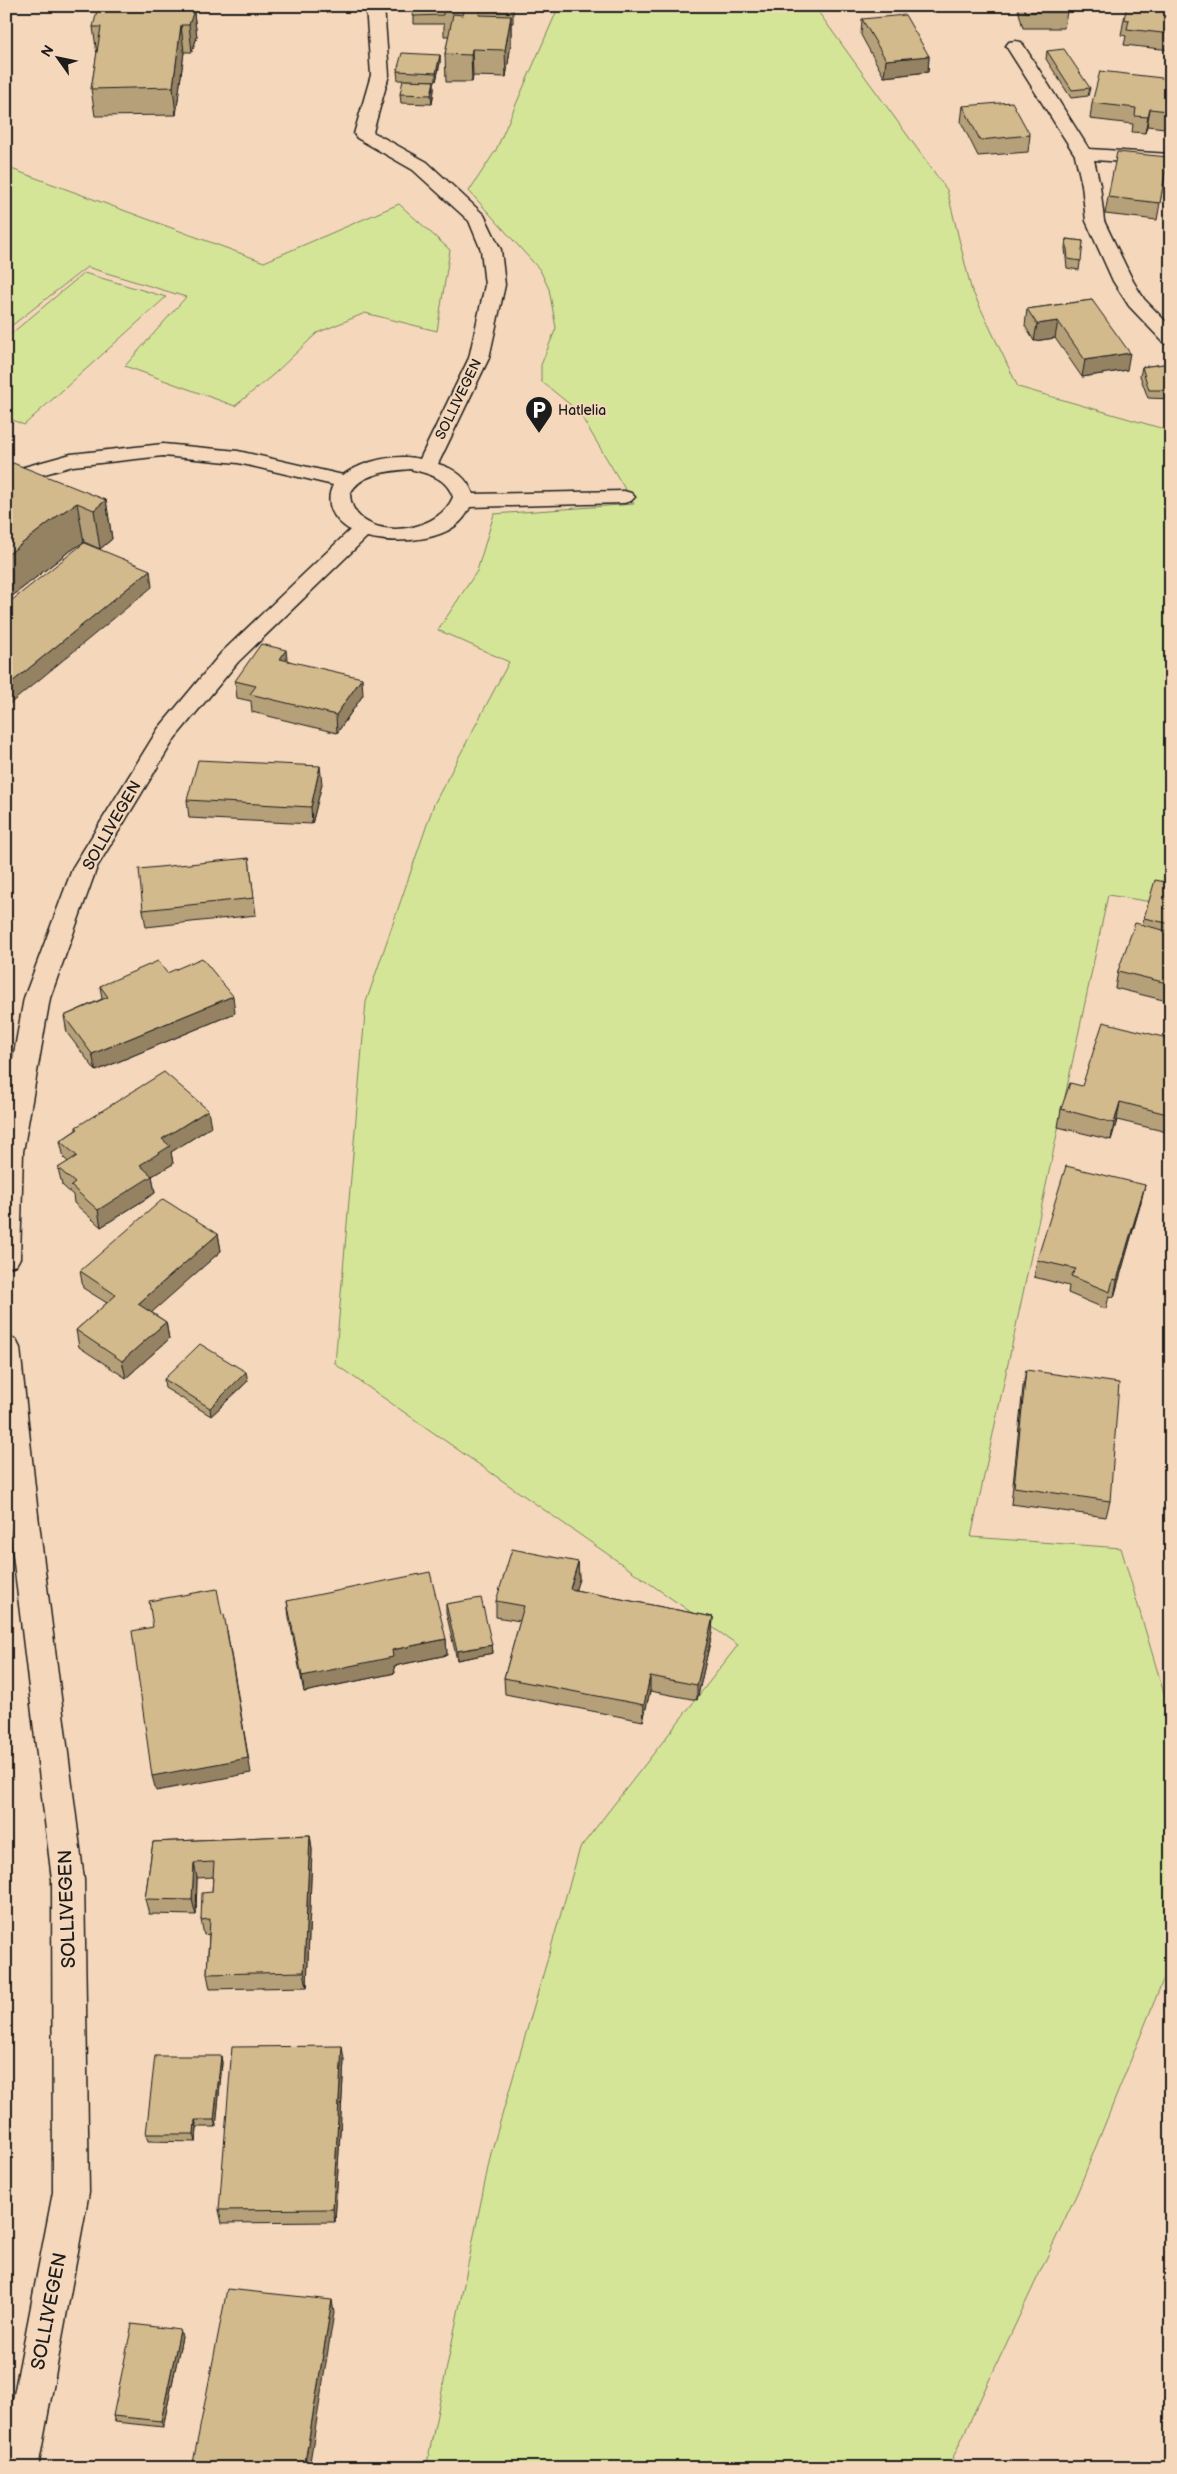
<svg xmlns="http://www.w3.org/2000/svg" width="1177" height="2474" font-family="'Balsamiq Sans',sans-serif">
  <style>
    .green { fill: #d5e598; stroke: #78805a }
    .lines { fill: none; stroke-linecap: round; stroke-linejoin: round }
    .minor-casing { stroke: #1c1c1c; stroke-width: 3 }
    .path { stroke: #1c1c1c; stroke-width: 2.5; stroke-dasharray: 2.5 2.5; stroke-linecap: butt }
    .minor { fill: #f5d8bb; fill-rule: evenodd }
    .wall { fill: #b5a079; stroke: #1c1c1c }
    .shaded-wall { fill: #948263; stroke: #1c1c1c }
    .building { fill: #d3ba8d; stroke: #1c1c1c }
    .labels { text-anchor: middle; stroke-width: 4; stroke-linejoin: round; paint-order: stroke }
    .far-street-label { font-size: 14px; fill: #1c1c1c; stroke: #f5d8bb }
    .far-poi-label { font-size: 14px; fill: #1c1c1c; stroke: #f5d8bb; text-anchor: start }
    .street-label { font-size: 16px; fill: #1c1c1c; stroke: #f5d8bb }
    .near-street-label { font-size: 19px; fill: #1c1c1c; stroke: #f5d8bb }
  </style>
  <rect width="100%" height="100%" fill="#f5d8bb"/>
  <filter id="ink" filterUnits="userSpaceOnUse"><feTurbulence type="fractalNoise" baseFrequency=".02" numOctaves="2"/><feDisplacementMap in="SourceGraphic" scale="10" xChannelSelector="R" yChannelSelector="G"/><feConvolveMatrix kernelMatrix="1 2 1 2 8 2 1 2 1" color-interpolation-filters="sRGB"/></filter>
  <g filter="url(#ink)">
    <path class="green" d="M 559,6 L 814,6 L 947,190 L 971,288 L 1018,387 L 1171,431 L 1171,905 L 1108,895 L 971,1537 L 1121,1548 L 1171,1717 L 1171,1960 L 1078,2191 L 948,2468 L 426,2468 L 491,2153 L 580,1848 L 738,1645 L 335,1364 L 366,1002 L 434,804 L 509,662 L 438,630 L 477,571 L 494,514 L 634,504 L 578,411 L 541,381 L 541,365 L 556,328 L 549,289 L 540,270 L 469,191 L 496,150 Z
      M 6,167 L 264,262 L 399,204 L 450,250 L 437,331 L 365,313 L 317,333 L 274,374 L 235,406 L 125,366 L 186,297 L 87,267 L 6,330 Z
      M 84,273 L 166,297 L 24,425 L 6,417 L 6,338 Z"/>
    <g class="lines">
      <defs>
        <path id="minor" d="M 366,6 L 384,6 L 389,75 L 373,132 L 427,162 L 484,215 L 501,250 L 505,285 L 489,358 L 438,464 C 456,469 467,478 473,494 L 624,491 L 631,493 L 635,497 L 631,501 L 624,503 L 470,507 C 456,543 398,544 367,537 L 238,662 L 175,738 L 97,867 L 50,998 L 23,1152 L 20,1258 L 16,1265 L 6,1268 L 6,1098 L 24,998 L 73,867 L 158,729 L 222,652 L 350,530 C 333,520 324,503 333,485 L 238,463 L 163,456 L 73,466 L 6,485 L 6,472 L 71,454 L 163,444 L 238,451 L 343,475 C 363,461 397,453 420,459 L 469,358 L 485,285 L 481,250 L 469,221 L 413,170 L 357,138 L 354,134 L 371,75 ZM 410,469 C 429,474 446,477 453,497 C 436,538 352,542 350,494 C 360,473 389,471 410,469 Z
          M 1015,41 L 1021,42 L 1024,46 L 1089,149 L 1171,154 L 1171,165 L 1094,160 L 1100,185 L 1104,221 L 1133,281 L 1144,299 L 1171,327 L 1171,345 L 1164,343 L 1129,306 L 1113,281 L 1086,221 L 1082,185 L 1075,155 L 1006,46 L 1009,42 Z
          M 6,1337 L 16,1340 L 20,1348 L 38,1515 L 84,1880 L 89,2192 L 38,2468 L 6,2468 L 6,2436 L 53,2192 L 52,1880 L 6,1496 Z"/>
      </defs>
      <use href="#minor" class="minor-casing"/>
      <path class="path" d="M 6,411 L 8,414 L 6,420"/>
      <use href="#minor" class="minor"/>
    </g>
    <path class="wall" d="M 105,6 L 197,6 L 194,14 L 197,37 L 192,52 L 184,52 L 176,115 L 95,116 L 91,89 L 97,54 L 93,27 Z
      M 414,6 L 513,6 L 513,23 L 511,23 L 511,43 L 506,77 L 473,76 L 472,82 L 446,82 L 445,54 L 449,36 L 444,36 L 444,24 L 414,24 Z
      M 1018,6 L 1065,6 L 1067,12 L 1064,28 L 1023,28 L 1018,9 Z
      M 1171,6 L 1171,50 L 1124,45 L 1126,36 L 1121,35 L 1124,19 Z
      M 862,19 L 929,56 L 928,72 L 884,77 L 861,35 Z
      M 1047,51 L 1090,88 L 1088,96 L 1071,98 L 1046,59 Z
      M 440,55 L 440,63 L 436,81 L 398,80 L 397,71 Z
      M 434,81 L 434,90 L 432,104 L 401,103 L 400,94 Z
      M 1171,102 L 1165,128 L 1147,126 L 1145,133 L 1132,132 L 1133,124 L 1090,119 L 1092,103 Z
      M 963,106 L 1030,135 L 1028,152 L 978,156 L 961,122 Z
      M 1168,157 L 1157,220 L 1105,214 L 1108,197 Z
      M 1066,239 L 1083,241 L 1079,270 L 1067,268 L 1065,248 Z
      M 1092,300 L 1127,370 L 1082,377 L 1055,338 L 1034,341 L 1025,326 L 1027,309 Z
      M 1171,363 L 1171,399 L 1148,398 L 1140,376 L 1142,367 Z
      M 6,467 L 106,500 L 112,539 L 100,549 L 84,542 L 67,553 L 6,601 Z
      M 287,660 L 363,695 L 337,733 L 252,712 L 251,701 L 237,698 L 235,681 Z
      M 322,784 L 312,824 L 189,818 L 187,800 Z
      M 249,858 L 256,915 L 146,927 L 143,910 Z
      M 1171,883 L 1171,1002 L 1115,988 L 1118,971 L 1142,925 L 1144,918 Z
      M 167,973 L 235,1013 L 96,1071 L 67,1033 L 64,1016 L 102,999 L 100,986 Z
      M 1171,1039 L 1171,1120 L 1167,1132 L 1117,1120 L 1111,1140 L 1058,1127 L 1061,1109 L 1082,1086 Z
      M 76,1127 L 211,1127 L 171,1152 L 173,1164 L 152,1176 L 155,1193 L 101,1227 L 74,1203 L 73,1195 L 62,1185 L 58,1168 L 68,1162 L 64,1158 L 60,1141 L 76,1130 Z
      M 1141,1202 L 1114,1297 L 1109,1296 L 1106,1309 L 1068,1293 L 1069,1286 L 1034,1277 L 1037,1260 Z
      M 218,1234 L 221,1251 L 151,1312 L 166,1322 L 169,1339 L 126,1378 L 79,1347 L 76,1330 L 107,1303 L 83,1288 L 80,1271 Z
      M 1026,1370 L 1110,1501 L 1106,1517 L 1011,1504 L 1023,1387 Z
      M 164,1379 L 248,1381 L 211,1416 L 165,1388 Z
      M 578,1562 L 579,1579 L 575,1590 L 713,1617 L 712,1633 L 697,1700 L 650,1691 L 643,1721 L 505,1694 L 504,1678 L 520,1621 L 496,1617 L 496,1601 Z
      M 287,1601 L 446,1639 L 447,1655 L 394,1666 L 395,1673 L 304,1692 L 289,1617 Z
      M 446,1604 L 492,1645 L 493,1653 L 457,1660 L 446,1612 Z
      M 310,1835 L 312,1850 L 307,1987 L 210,1989 L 207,1974 L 209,1934 L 204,1935 L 201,1920 L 212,1892 L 213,1877 L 197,1878 L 196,1915 L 149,1914 L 145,1899 L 153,1842 Z
      M 221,2056 L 222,2063 L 216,2127 L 197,2127 L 196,2142 L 148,2141 L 146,2134 Z
      M 344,2060 L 335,2222 L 222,2223 L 219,2210 Z
      M 182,2337 L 163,2427 L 115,2422 L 113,2416 Z"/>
    <path class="shaded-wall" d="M 186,6 L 197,6 L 194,14 L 197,37 L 192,52 L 189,25 L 185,10 Z
      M 511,16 L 511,43 L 506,77 L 505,50 Z
      M 181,25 L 184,52 L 176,115 L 173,87 Z
      M 472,49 L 473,76 L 472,82 L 471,55 Z
      M 440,55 L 440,63 L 436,81 L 436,73 Z
      M 929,56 L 928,72 L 884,77 L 886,60 Z
      M 434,81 L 434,90 L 432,104 L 431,95 Z
      M 1171,98 L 1171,102 L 1165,128 L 1168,111 Z
      M 1150,109 L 1147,126 L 1145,133 L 1148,117 Z
      M 1058,321 L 1055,338 L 1034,341 L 1037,324 Z
      M 1130,353 L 1127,370 L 1082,377 L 1085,360 Z
      M 106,500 L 112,539 L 100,549 L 94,510 Z
      M 77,503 L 84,542 L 67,553 L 6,601 L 6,556 L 60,514 Z
      M 150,570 L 152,587 L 6,707 L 6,687 Z
      M 286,650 L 288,668 L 280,659 Z
      M 362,678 L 363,695 L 337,733 L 336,715 Z
      M 320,766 L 322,784 L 312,824 L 311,807 Z
      M 233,996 L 235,1013 L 96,1071 L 92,1054 Z
      M 1120,1102 L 1117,1120 L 1111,1140 L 1114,1123 Z
      M 208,1110 L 211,1127 L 171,1152 L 173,1164 L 152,1176 L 155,1193 L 101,1227 L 98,1210 L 140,1165 L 162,1139 Z
      M 1145,1185 L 1141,1202 L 1114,1297 L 1117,1280 Z
      M 218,1234 L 221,1251 L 142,1321 L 138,1304 Z
      M 166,1322 L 169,1339 L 126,1378 L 122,1361 Z
      M 246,1372 L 248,1381 L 211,1416 L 210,1408 Z
      M 578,1562 L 579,1579 L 571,1605 L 570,1589 Z
      M 713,1617 L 712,1633 L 697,1700 L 697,1685 Z
      M 227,1630 L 251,1773 L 156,1791 L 152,1776 Z
      M 446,1639 L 447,1655 L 394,1666 L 395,1673 L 304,1692 L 302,1676 L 392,1650 Z
      M 492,1645 L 493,1653 L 457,1660 L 457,1651 Z
      M 650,1676 L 650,1691 L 643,1721 L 644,1705 Z
      M 310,1835 L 312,1850 L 307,1987 L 304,1972 Z
      M 194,1863 L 197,1878 L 196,1915 L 192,1900 Z
      M 342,2046 L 344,2060 L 335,2222 L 333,2209 Z
      M 221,2056 L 222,2063 L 216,2127 L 214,2120 Z
      M 195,2120 L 197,2127 L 196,2142 L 194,2134 Z
      M 332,2300 L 334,2313 L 309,2468 L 304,2468 Z
      M 180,2330 L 182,2337 L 163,2427 L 161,2421 Z"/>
    <path class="building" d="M 105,6 L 186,6 L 185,10 L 194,10 L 189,25 L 181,25 L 173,87 L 91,89 L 101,27 L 93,27 L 98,7 L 105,8 Z
      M 414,6 L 443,6 L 443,15 L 413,16 Z
      M 443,6 L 501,6 L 501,10 L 480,9 L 479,15 L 511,16 L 505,50 L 472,49 L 471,55 L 445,54 L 453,14 L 463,15 L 465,9 L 443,9 Z
      M 1024,6 L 1065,6 L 1067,12 L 1025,12 Z
      M 1127,6 L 1171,6 L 1171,34 L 1127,29 L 1129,20 L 1124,19 Z
      M 905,15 L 929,56 L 886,60 L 862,19 Z
      M 1064,49 L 1090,88 L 1072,90 L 1047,51 Z
      M 402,53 L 440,55 L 436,73 L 397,71 Z
      M 1100,71 L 1171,79 L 1171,98 L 1168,111 L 1150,109 L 1148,117 L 1135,116 L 1136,108 L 1092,103 Z
      M 403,80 L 434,81 L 431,95 L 400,94 Z
      M 1012,102 L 1030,135 L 980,140 L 963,106 Z
      M 1117,152 L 1168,157 L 1160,203 L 1108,197 Z
      M 1066,239 L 1083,241 L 1081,261 L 1068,259 Z
      M 1092,300 L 1130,353 L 1085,360 L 1058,321 L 1037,324 L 1027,309 Z
      M 1171,363 L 1171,390 L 1149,390 L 1142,367 Z
      M 13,463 L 106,500 L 94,510 L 77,503 L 60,514 L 6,556 L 6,467 Z
      M 84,543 L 150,570 L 6,687 L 6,605 Z
      M 261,644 L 286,650 L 280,659 L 362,678 L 336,715 L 250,694 L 256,686 L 235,681 Z
      M 198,760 L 320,766 L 311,807 L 187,800 Z
      M 249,858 L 254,898 L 143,910 L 139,869 Z
      M 1155,880 L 1171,883 L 1171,924 L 1144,918 Z
      M 1135,923 L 1171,932 L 1171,984 L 1118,971 Z
      M 202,958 L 233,996 L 92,1054 L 64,1016 L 108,997 L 100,986 L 158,961 L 167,973 Z
      M 1103,1022 L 1171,1039 L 1171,1115 L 1120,1102 L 1114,1123 L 1061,1109 L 1070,1083 L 1082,1086 Z
      M 164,1072 L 208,1110 L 162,1139 L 170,1146 L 140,1165 L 152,1176 L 98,1210 L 71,1186 L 75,1183 L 58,1168 L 77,1156 L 60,1141 L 78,1129 L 76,1127 Z
      M 1066,1166 L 1145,1185 L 1117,1280 L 1113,1279 L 1110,1292 L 1071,1276 L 1076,1269 L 1037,1260 Z
      M 163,1199 L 218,1234 L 138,1304 L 166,1322 L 122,1361 L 76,1330 L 116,1295 L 80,1271 Z
      M 200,1344 L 246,1372 L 210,1408 L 164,1379 Z
      M 1026,1370 L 1119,1383 L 1110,1501 L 1014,1487 Z
      M 512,1549 L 578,1562 L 570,1589 L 713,1617 L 697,1685 L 650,1676 L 644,1705 L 504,1678 L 524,1606 L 496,1601 Z
      M 430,1572 L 446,1639 L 392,1650 L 393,1657 L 302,1676 L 287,1601 Z
      M 217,1589 L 222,1615 L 224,1614 L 248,1758 L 152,1776 L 132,1631 L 153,1627 L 149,1601 Z
      M 481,1598 L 492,1645 L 457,1651 L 446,1604 Z
      M 310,1835 L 304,1972 L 207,1974 L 210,1919 L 201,1920 L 202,1893 L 212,1892 L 214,1862 L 194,1863 L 192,1900 L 145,1899 L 153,1842 Z
      M 342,2046 L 333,2209 L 219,2210 L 232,2047 Z
      M 155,2056 L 221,2056 L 214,2120 L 195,2120 L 194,2134 L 146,2134 Z
      M 227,2289 L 332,2300 L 304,2468 L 192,2468 Z
      M 132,2324 L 180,2330 L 161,2421 L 113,2416 Z"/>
  </g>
  <defs>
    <symbol id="parking-pin" viewBox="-11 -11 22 30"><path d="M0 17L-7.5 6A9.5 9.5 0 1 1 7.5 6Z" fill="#1c1c1c" stroke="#f5d8bb"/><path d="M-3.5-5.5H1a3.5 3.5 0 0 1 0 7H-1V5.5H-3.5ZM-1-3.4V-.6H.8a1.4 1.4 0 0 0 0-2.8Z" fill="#fff"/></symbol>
  </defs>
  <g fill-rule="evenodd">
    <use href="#parking-pin" x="523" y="394" width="32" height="43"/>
  </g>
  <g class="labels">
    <g class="far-street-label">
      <text transform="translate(458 399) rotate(-64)" y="5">SOLLIVEGEN</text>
    </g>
    <g class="far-poi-label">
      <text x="558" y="415">Hatlelia</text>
    </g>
    <g class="street-label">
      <text transform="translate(111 825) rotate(-60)" y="6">SOLLIVEGEN</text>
    </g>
    <g class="near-street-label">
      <text transform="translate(66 1909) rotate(-92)" y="7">SOLLIVEGEN</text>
      <text transform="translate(48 2311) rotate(-79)" y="7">SOLLIVEGEN</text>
    </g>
  </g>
  <rect width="1177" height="2474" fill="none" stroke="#f5d8bb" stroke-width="25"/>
  <rect x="12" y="12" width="1152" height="2449" fill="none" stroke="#1c1c1c" stroke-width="2" filter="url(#ink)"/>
  <g transform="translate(58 58) rotate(303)" stroke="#f5d8bb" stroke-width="4" paint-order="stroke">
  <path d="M0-4L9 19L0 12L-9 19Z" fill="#1c1c1c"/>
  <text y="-8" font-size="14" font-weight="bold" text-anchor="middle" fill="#1c1c1c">N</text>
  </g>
</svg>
